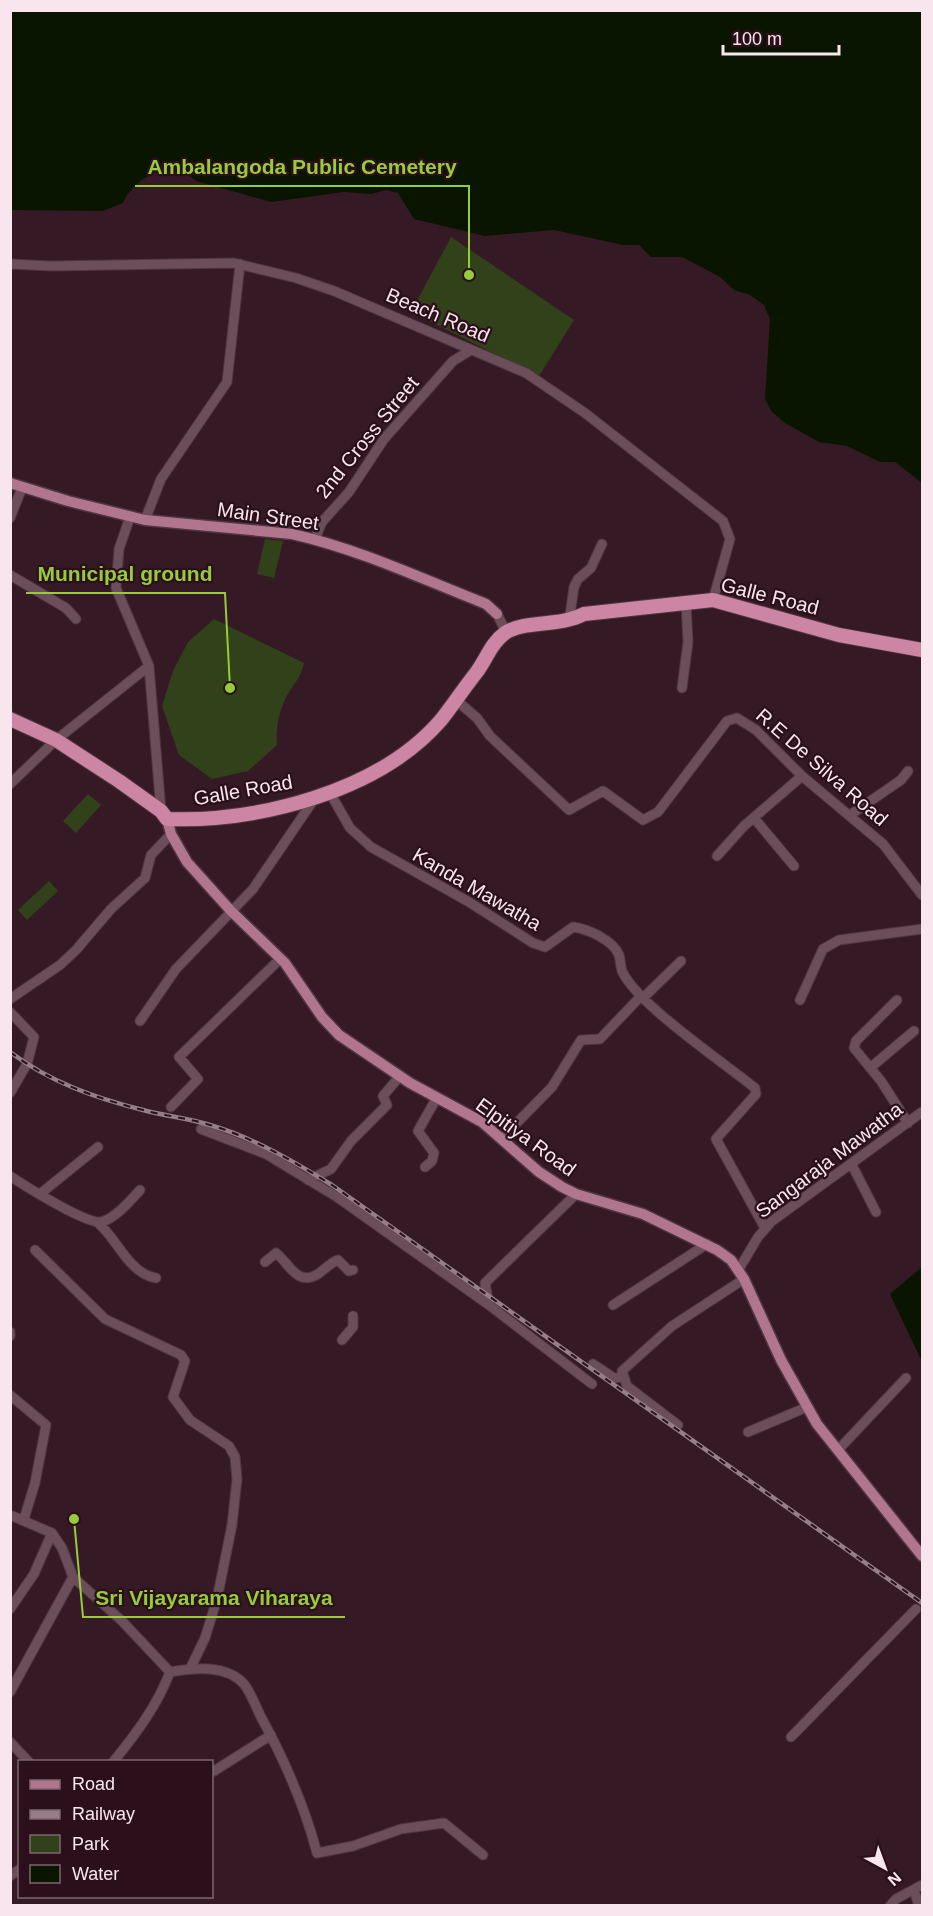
<svg xmlns="http://www.w3.org/2000/svg" width="933" height="1916" font-family="Arial,sans-serif">
  <style>
    .green { fill: #31411a }
    .water { fill: #0a1500 }
    .lines { fill: none; stroke-linecap: round; stroke-linejoin: round }
    .minor-casing { stroke: #503642; stroke-width: 11 }
    .major-casing { stroke: #503642; stroke-width: 13 }
    .highway-casing { stroke: #503642; stroke-width: 16 }
    .minor { stroke: #6b4e59; stroke-width: 9 }
    .major { stroke: #b1768e; stroke-width: 10 }
    .highway { stroke: #cc85a3; stroke-width: 14 }
    .rail-casing { stroke: #957e88; stroke-width: 4.5 }
    .rail { stroke: #2b101c; stroke-width: 2; stroke-dasharray: 7; stroke-linecap: butt }
    .labels { text-anchor: middle; stroke-width: 4.5; stroke-linejoin: round; paint-order: stroke }
    .street-label { font-size: 20px; fill: #f9e5ed; stroke: #2b101c }
    .leader { fill: none; stroke: #96cc3a; stroke-width: 2 }
    .callout-dot { fill: #96cc3a; stroke: #2b101c; stroke-width: 2 }
    .callout-label { font-size: 21px; text-anchor: middle; font-weight: bold; fill: #96cc3a; stroke: #2b101c; stroke-width: 4.5; stroke-linejoin: round; paint-order: stroke }
  </style>
  <rect width="100%" height="100%" fill="#351a26"/>
  <path class="green" d="M 451,237 L 574,320 L 539,376 L 411,312 Z
    M 265,539 L 283,541 L 274,578 L 257,574 Z
    M 214,619 L 304,663 C 301,679 290,687 284,702 C 278,714 276,732 277,745 L 248,771 L 212,779 L 179,755 L 162,706 L 173,671 L 188,642 Z
    M 88,794 L 101,805 L 76,833 L 63,821 Z
    M 49,881 L 58,891 L 27,920 L 18,910 Z"/>
  <path class="water" d="M 11,10 L 922,11 L 922,483 L 895,462 L 880,462 L 847,446 L 819,442 L 785,423 L 772,412 L 765,399 L 770,319 L 764,305 L 750,295 L 734,290 L 720,277 L 682,257 L 651,257 L 639,245 L 623,245 L 554,230 L 485,236 L 414,219 L 398,193 L 386,190 L 371,194 L 344,192 L 271,202 L 196,181 L 176,165 C 155,170 132,182 123,203 L 103,211 L 11,210 Z
    M 922,1267 L 922,1362 L 890,1294 Z"/>
  <g class="lines">
    <defs>
      <path id="minor" d="M 10,264 L 51,266 L 234,263 L 296,278 L 334,291 L 526,373 L 585,413 L 723,521 L 730,539 L 713,600
        M 130,517 L 119,549 L 116,588 L 149,666 L 161,811
        M 10,518 L 22,488
        M 145,520 L 161,479 L 227,382 L 240,264
        M 315,539 L 322,522 L 349,492 L 384,439 L 453,361 L 471,350
        M 10,575 L 66,608 L 76,619
        M 497,614 L 503,626
        M 569,622 L 574,587 L 578,579 L 591,568 L 602,544
        M 682,688 L 688,642 L 686,603
        M 456,700 L 477,718 L 490,736 L 569,810 L 603,791 L 643,820 L 658,812 L 727,721 L 737,718 L 756,730 L 802,776 L 883,844 L 922,895
        M 10,784 L 56,740 L 149,666
        M 330,793 L 350,828 L 371,847 L 469,902 L 533,943 L 545,947 L 573,927 C 588,929 613,940 619,955 C 621,961 620,968 623,973 C 640,1006 723,1062 755,1088 L 756,1094 L 716,1139 L 765,1228
        M 850,815 L 901,780 L 908,771
        M 754,818 L 794,866
        M 717,856 L 744,826 L 802,776
        M 643,998 L 681,961
        M 10,999 L 60,965 L 76,950 L 111,909 L 145,878 L 151,855 L 171,834
        M 800,1000 L 823,949 L 839,940 L 922,929
        M 897,1000 L 856,1041 L 854,1048 L 881,1081 L 908,1123
        M 10,1012 L 34,1037 L 27,1064 L 10,1093
        M 140,1021 L 176,969 L 253,889 L 315,798
        M 870,1068 L 914,1031
        M 171,1107 L 198,1079 L 179,1057 L 280,959
        M 201,1129 L 266,1154 L 337,1197 L 489,1305 L 592,1384
        M 501,1139 L 552,1087 L 581,1040 L 600,1039 L 641,996
        M 852,1165 L 876,1212
        M 425,1167 L 432,1161 L 434,1153 L 418,1131 L 436,1099
        M 10,1176 C 25,1186 86,1224 101,1222 C 115,1219 131,1200 140,1190
        M 308,1180 L 331,1169 L 351,1141 L 387,1105 L 383,1096 L 399,1077
        M 40,1194 L 98,1147
        M 97,1222 C 117,1238 129,1274 156,1278
        M 35,1250 L 105,1319 L 181,1355 L 185,1361 L 173,1397 L 190,1420 L 229,1446 L 235,1457 L 237,1479 L 232,1525 L 217,1599 L 205,1638 L 190,1669
        M 265,1262 L 276,1253 C 289,1263 297,1287 318,1274 C 325,1269 330,1263 338,1260 L 349,1271 L 353,1270
        M 739,1269 L 758,1237 L 772,1221 L 922,1112
        M 489,1305 L 485,1283 L 576,1194
        M 613,1305 L 707,1244
        M 10,1332 L 10,1336
        M 342,1340 L 353,1327 L 353,1316
        M 593,1364 L 614,1378 L 622,1377
        M 10,1395 L 46,1425 L 35,1483 L 24,1519
        M 678,1425 L 627,1386 L 622,1371 L 672,1326 L 744,1279
        M 748,1432 L 807,1407
        M 838,1450 L 906,1378
        M 10,1515 L 52,1533 L 62,1548 L 73,1577 L 122,1621 L 170,1672 C 157,1706 136,1734 113,1762
        M 10,1609 L 34,1574 L 52,1533
        M 170,1672 C 194,1668 226,1664 244,1684 C 251,1693 256,1707 261,1717 C 285,1761 304,1804 317,1853 L 353,1846 L 401,1829 L 444,1823 L 483,1855
        M 10,1692 L 73,1577
        M 791,1737 L 916,1609
        M 10,1742 L 29,1762
        M 214,1771 L 271,1735
        M 10,1876 L 20,1869
        M 914,1890 L 919,1906
        M 890,1906 L 896,1899 L 922,1885"/>
      <path id="major" d="M 10,483 L 68,501 L 145,520 L 292,534 C 359,549 422,579 486,604 L 497,614
        M 167,819 L 171,834 L 187,862 L 231,911 L 285,963 L 322,1017 L 339,1035 L 410,1083 L 482,1122 L 539,1172 L 562,1187 L 576,1194 L 643,1214 L 717,1250 L 731,1260 L 744,1279 L 781,1360 L 817,1424 L 922,1556"/>
      <path id="highway" d="M 10,719 L 56,740 L 119,781 L 161,811 L 167,819 C 258,822 379,792 441,720 C 453,705 464,688 476,673 C 486,660 491,643 505,633 C 524,620 559,627 584,614 L 713,600 L 839,635 L 922,650"/>
    </defs>
    <use href="#minor" class="minor-casing"/>
    <use href="#major" class="major-casing"/>
    <use href="#highway" class="highway-casing"/>
    <use href="#minor" class="minor"/>
    <use href="#major" class="major"/>
    <use href="#highway" class="highway"/>
    <defs>
      <path id="rail" d="M 10,1052 C 50,1082 95,1098 143,1110 C 165,1116 188,1118 210,1125 C 254,1138 293,1161 332,1185 L 922,1603"/>
    </defs>
    <use href="#rail" class="rail-casing"/>
    <use href="#rail" class="rail"/>
  </g>
  <g class="labels">
    <g class="street-label">
      <text transform="translate(438 315) rotate(23)" y="7">Beach Road</text>
      <text transform="translate(367 437) rotate(-51)" y="7">2nd Cross Street</text>
      <text transform="translate(268 516) rotate(8)" y="7">Main Street</text>
      <text transform="translate(770 596) rotate(14)" y="7">Galle Road</text>
      <text transform="translate(822 767) rotate(41)" y="7">R.E De Silva Road</text>
      <text transform="translate(243 790) rotate(-10)" y="7">Galle Road</text>
      <text transform="translate(477 889) rotate(30)" y="7">Kanda Mawatha</text>
      <text transform="translate(526 1137) rotate(36)" y="7">Elpitiya Road</text>
      <text transform="translate(829 1160) rotate(-37)" y="7">Sangaraja Mawatha</text>
    </g>
  </g>
  <path class="leader" d="M469 275L469 186H135M230 688L225 593H26M74 1519L83 1617H345"/>
  <g class="callout-dot">
    <circle cx="469" cy="275" r="6"/>
    <circle cx="230" cy="688" r="6"/>
    <circle cx="74" cy="1519" r="6"/>
  </g>
  <g class="callout-label">
    <text x="302" y="174">Ambalangoda Public Cemetery</text>
    <text x="125" y="581">Municipal ground</text>
    <text x="214" y="1605">Sri Vijayarama Viharaya</text>
  </g>
  <rect width="933" height="1916" fill="none" stroke="#f9e5ed" stroke-width="24"/>
  <rect x="18" y="1760" width="195" height="138" fill="#2b101c" stroke="#7d6570" stroke-width="1.5"/>
  <rect x="30" y="1780" width="30" height="9" fill="#b1768e" stroke="#7d6570" stroke-width="1.5"/>
  <text x="72" y="1790" font-size="18" fill="#f9e5ed">Road</text>
  <rect x="30" y="1810" width="30" height="9" fill="#957e88" stroke="#7d6570" stroke-width="1.5"/>
  <text x="72" y="1820" font-size="18" fill="#f9e5ed">Railway</text>
  <rect x="30" y="1835" width="30" height="18" fill="#31411a" stroke="#7d6570" stroke-width="1.5"/>
  <text x="72" y="1850" font-size="18" fill="#f9e5ed">Park</text>
  <rect x="30" y="1865" width="30" height="18" fill="#0a1500" stroke="#7d6570" stroke-width="1.5"/>
  <text x="72" y="1880" font-size="18" fill="#f9e5ed">Water</text>
  <g transform="translate(885 1868) rotate(139)" stroke="#2b101c" stroke-width="4.5" paint-order="stroke">
  <path d="M0-4.5L10 22L0 15L-10 22Z" fill="#f9e5ed"/>
  <text y="-9" font-size="16" font-weight="bold" text-anchor="middle" fill="#f9e5ed">N</text>
  </g>
  <path d="M723 45v9h116v-9" fill="none" stroke="#f9e5ed" stroke-width="3"/>
  <text x="732" y="45" font-size="18" fill="#f9e5ed" stroke="#2b101c" stroke-width="4.5" paint-order="stroke">100 m</text>
</svg>
